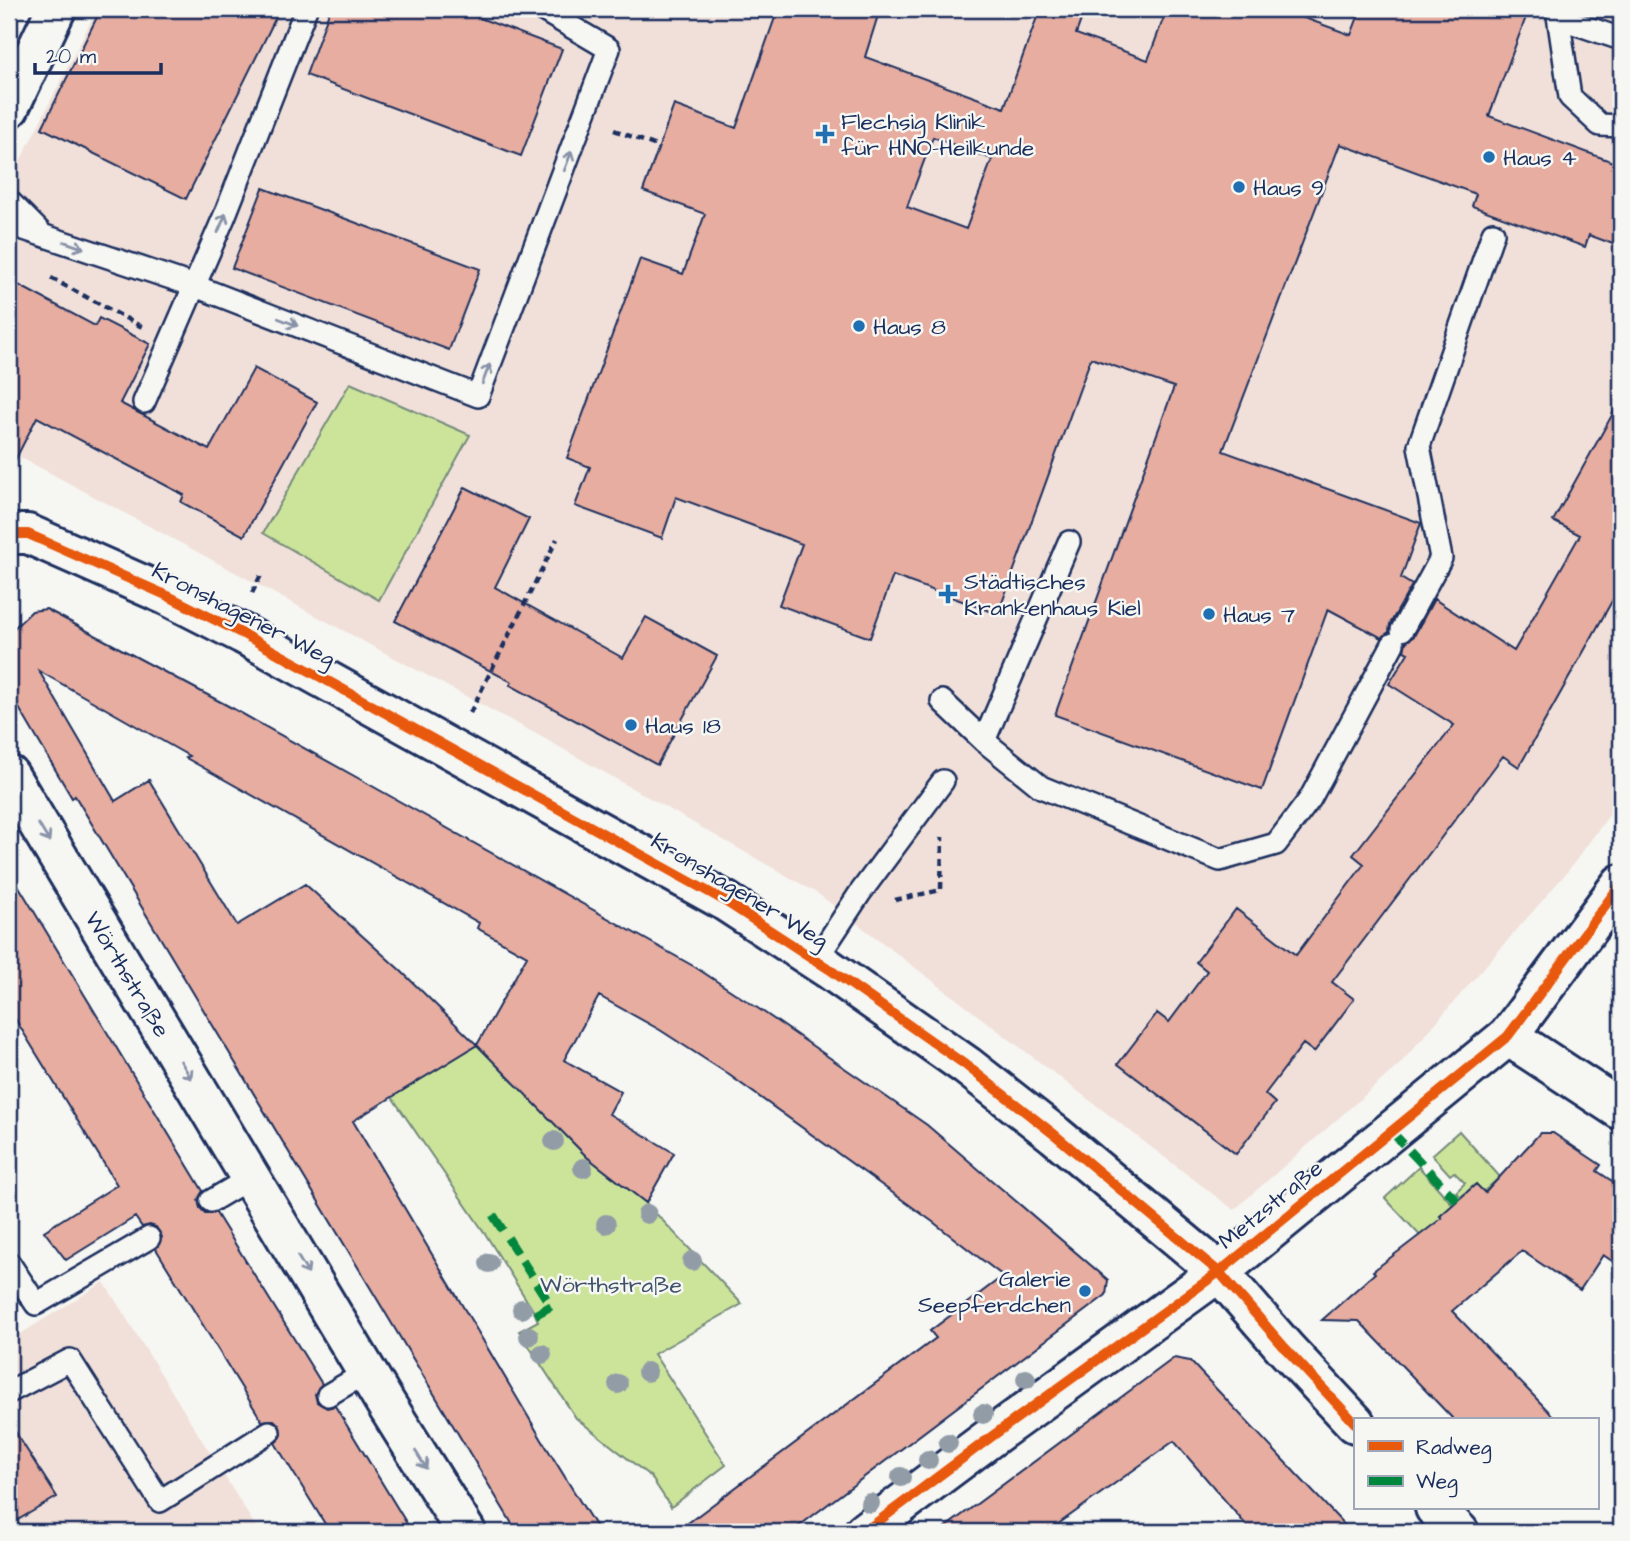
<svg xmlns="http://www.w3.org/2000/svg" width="1630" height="1541" font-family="'Architects Daughter',sans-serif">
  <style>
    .built { fill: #f1e0d9 }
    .green { fill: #cce49a; stroke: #748a7c; stroke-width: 2 }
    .building { fill: #e6ada0; stroke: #1b2f5e; stroke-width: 2; fill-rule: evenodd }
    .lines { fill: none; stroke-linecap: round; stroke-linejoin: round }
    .service-casing { stroke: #1b2f5e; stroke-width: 26 }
    .minor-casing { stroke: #1b2f5e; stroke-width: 44 }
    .secondary-casing { stroke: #1b2f5e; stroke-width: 44 }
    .path { stroke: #1b2f5e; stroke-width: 4.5; stroke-dasharray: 7 5; stroke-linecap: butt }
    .service { stroke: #f6f6f2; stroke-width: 21 }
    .minor { stroke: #f6f6f2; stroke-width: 38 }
    .secondary { stroke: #f6f6f2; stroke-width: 38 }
    .quiet { stroke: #00873e; stroke-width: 9; stroke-dasharray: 18 9; stroke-linecap: butt }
    .cycleway-casing { stroke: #f6f6f2; stroke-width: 15 }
    .cycleway { stroke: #e8590c; stroke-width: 10 }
    .tree { fill: #919ca7 }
    .oneway { stroke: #8892a8 }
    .poi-dot { fill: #1f6fb2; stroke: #f6f6f2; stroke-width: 2.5 }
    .labels { text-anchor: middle; stroke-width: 5; stroke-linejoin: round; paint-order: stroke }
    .poi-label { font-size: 23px; fill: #1b2f5e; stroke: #f6f6f2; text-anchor: start }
    .street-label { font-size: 23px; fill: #1b2f5e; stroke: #f6f6f2 }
    .park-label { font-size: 23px; fill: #3e536a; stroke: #f6f6f2 }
  </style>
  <rect width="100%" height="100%" fill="#f6f6f2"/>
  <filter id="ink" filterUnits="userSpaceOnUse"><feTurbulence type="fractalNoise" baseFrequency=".0143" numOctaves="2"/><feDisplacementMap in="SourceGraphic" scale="14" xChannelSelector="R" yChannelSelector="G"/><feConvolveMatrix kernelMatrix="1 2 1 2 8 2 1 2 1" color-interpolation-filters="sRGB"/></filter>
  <g filter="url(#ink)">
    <path class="built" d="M 97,9 L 1621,9 L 1621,799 L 1568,871 L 1399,1065 L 1234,1210 L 817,893 L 540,736 L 9,451 L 9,183 Z
      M 104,1282 L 259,1532 L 9,1532 L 9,1341 Z"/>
    <path class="green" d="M 350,383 L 470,435 L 379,600 L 263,533 Z
      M 477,1045 L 587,1157 L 646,1203 L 742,1304 L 654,1354 L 726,1465 L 671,1507 L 651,1477 L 576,1418 L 519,1331 L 538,1321 L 534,1312 L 486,1235 L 392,1097 Z
      M 1459,1131 L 1500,1177 L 1483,1192 L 1476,1184 L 1461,1197 L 1456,1192 L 1465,1183 L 1454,1172 L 1450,1175 L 1432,1155 Z
      M 1419,1167 L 1453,1205 L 1440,1216 L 1447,1224 L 1426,1242 L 1385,1198 Z"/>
    <path class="building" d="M 101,9 L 280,9 L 186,199 L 42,128 Z
      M 330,9 L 456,9 L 562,49 L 521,156 L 306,75 Z
      M 778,9 L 880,9 L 865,57 L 1004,108 L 1040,9 L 1085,9 L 1076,34 L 1148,60 L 1167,9 L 1280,9 L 1351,35 L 1361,9 L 1529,9 L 1489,116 L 1621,165 L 1621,247 L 1589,235 L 1585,247 L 1472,206 L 1476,194 L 1340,144 L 1223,451 L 1421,523 L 1401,578 L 1412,585 L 1390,624 L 1389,632 L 1382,638 L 1328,609 L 1262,790 L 1055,715 L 1174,387 L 1091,358 L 998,614 L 893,576 L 870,638 L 779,605 L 802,544 L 676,497 L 662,538 L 575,506 L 590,467 L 567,458 L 640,259 L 683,274 L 705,214 L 643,191 L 674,105 L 736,128 ZM 933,137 L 992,159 L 966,229 L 907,207 Z
      M 263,188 L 480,269 L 449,350 L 232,268 Z
      M 9,280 L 95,326 L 99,318 L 150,344 L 120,403 L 209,450 L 254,368 L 317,402 L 244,536 L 181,502 L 184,495 L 37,417 L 9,472 Z
      M 1621,399 L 1621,585 L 1519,767 L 1503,756 L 1332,982 L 1354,999 L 1314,1052 L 1303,1044 L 1265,1094 L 1275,1103 L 1236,1154 L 1118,1064 L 1157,1013 L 1169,1022 L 1207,971 L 1196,962 L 1236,909 L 1296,955 L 1364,864 L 1353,855 L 1454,725 L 1389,684 L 1408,653 L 1404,651 L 1406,642 L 1414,636 L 1434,599 L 1514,651 L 1580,535 L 1553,521 Z
      M 465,487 L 529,519 L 495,587 L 623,658 L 646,617 L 717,656 L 657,765 L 510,685 L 512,682 L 395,621 Z
      M 46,609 L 232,708 L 365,782 L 695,967 L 762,1011 L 927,1125 L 1108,1280 L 1106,1295 L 791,1532 L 676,1532 L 936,1338 L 930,1331 L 1003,1276 L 933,1222 L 725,1072 L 660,1030 L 599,996 L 564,1060 L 621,1092 L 609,1114 L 674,1153 L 646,1203 L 587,1157 L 477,1045 L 353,1121 L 542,1440 L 599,1532 L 517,1532 L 75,796 L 72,798 L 9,691 L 9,621 L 13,629 L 32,611 ZM 39,671 L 189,756 L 186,758 L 479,923 L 477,928 L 527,956 L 477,1045 L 400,970 L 305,884 L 237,925 L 149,780 L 115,801 Z
      M 9,870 L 203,1191 L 198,1200 L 200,1208 L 205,1213 L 216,1213 L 322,1384 L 315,1394 L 317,1402 L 327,1408 L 335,1406 L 412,1532 L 330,1532 L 275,1443 L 281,1437 L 280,1426 L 274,1420 L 262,1421 L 156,1249 L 162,1237 L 156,1227 L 150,1225 L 142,1227 L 135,1217 L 66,1260 L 44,1231 L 117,1185 L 9,1009 Z
      M 1540,1133 L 1553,1133 L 1601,1165 L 1597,1171 L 1621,1187 L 1621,1267 L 1603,1255 L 1580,1290 L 1522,1251 L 1452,1311 L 1557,1420 L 1454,1420 L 1359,1321 L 1322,1320 L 1375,1273 L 1373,1271 L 1442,1218 L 1440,1216 L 1476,1184 L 1485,1193 Z
      M 1174,1358 L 1190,1361 L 1351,1532 L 1252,1532 L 1174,1441 L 1047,1532 L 939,1532 Z
      M 9,1422 L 57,1497 L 9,1525 Z"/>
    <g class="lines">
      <defs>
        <path id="service" d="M 1557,9 L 1570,97 L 1600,125 L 1621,126
          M 1559,18 L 1621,39
          M 9,201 L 40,232
          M 9,224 L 195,286 L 478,396 L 609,49 L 541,9
          M 144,402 L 225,215 L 306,9
          M 1402,630 L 1441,558 L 1419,446 L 1493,233
          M 942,701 L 984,741 L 1069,542
          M 984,741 L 1041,787 L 1220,860 L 1276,844 L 1310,799 L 1393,644
          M 816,960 L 860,893 L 943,781
          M 211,1201 L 250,1178
          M 9,1263 L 36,1304 L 149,1238
          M 9,1392 L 70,1360 L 160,1501 L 269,1432
          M 328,1395 L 367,1372"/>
        <path id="minor" d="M 9,108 L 56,9
          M 9,775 L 386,1404 L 466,1532
          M 1508,1036 L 1621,1110
          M 864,1532 L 991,1437 L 1219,1272 L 1508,1036 L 1621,884"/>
        <path id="secondary" d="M 9,534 L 28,534 L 168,596 L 243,634 L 725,901 L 829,969 L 967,1066 L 1055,1135 L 1219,1272 L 1285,1348 L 1355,1423
          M 1435,1508 L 1459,1532"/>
      </defs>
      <use href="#service" class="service-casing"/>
      <use href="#minor" class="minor-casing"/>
      <use href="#secondary" class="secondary-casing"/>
      <path class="path" d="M 614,130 L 659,147
        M 51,278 L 142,327
        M 252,593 L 261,575
        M 470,713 L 557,539
        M 895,900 L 941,890 L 942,837"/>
      <use href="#service" class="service"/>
      <use href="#minor" class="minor"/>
      <use href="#secondary" class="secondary"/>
      <path class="quiet" d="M 1391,1131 L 1457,1201
        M 493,1215 L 551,1306 L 535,1315"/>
      <defs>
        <path id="cycleway" d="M 9,534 L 28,534 L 168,596 L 243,634 L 725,901 L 829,969 L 967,1066 L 1055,1135 L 1219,1272 L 1285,1348 L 1355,1423
          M 864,1532 L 991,1437 L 1219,1272 L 1508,1036 L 1621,884"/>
      </defs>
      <use href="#cycleway" class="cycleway-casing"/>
      <use href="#cycleway" class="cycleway"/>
    </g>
    <g class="tree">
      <circle cx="554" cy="1141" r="10"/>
      <circle cx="583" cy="1168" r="10"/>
      <circle cx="647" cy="1214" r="10"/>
      <circle cx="606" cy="1224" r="10"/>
      <circle cx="692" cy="1261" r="10"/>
      <circle cx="489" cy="1263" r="10"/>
      <circle cx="522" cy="1309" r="10"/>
      <circle cx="529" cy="1336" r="10"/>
      <circle cx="542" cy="1354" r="10"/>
      <circle cx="647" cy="1372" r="10"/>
      <circle cx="1026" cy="1379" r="10"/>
      <circle cx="618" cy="1384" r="10"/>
      <circle cx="983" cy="1414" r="10"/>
      <circle cx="948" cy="1443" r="10"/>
      <circle cx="928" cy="1460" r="10"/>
      <circle cx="901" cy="1477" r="10"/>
      <circle cx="870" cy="1503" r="10"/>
    </g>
    <defs><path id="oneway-shaft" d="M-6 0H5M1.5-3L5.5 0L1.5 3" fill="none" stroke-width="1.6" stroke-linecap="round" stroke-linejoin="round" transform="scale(1.75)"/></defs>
    <g class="oneway">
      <use href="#oneway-shaft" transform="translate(568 161) rotate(-69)"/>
      <use href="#oneway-shaft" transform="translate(222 223) rotate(-67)"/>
      <use href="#oneway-shaft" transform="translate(74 245) rotate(19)"/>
      <use href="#oneway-shaft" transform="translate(288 322) rotate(21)"/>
      <use href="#oneway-shaft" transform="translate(486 374) rotate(-69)"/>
      <use href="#oneway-shaft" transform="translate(44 833) rotate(59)"/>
      <use href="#oneway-shaft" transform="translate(186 1070) rotate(59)"/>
      <use href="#oneway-shaft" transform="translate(303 1265) rotate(59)"/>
      <use href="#oneway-shaft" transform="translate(421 1460) rotate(58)"/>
    </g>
  </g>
  <g class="poi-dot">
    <path d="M821.5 123.5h7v7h7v7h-7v7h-7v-7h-7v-7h7z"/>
    <circle cx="1489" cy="157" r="7"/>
    <circle cx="1239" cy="187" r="7"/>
    <circle cx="859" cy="326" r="7"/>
    <path d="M944.5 583.5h7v7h7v7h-7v7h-7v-7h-7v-7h7z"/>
    <circle cx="1209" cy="614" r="7"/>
    <circle cx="631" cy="725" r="7"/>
    <circle cx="1085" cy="1291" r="7"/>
  </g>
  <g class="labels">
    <g class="poi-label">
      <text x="841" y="129">Flechsig Klinik<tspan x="841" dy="26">für HNO-Heilkunde</tspan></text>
      <text x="1503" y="165">Haus 4</text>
      <text x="1253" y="195">Haus 9</text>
      <text x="873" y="334">Haus 8</text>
      <text x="964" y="589">Städtisches<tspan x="964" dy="26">Krankenhaus Kiel</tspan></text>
      <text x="1223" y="622">Haus 7</text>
      <text x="645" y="733">Haus 18</text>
      <text x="1071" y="1286" text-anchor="end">Galerie<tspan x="1071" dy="26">Seepferdchen</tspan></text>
    </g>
    <g class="street-label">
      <text transform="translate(244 614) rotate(27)" y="8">Kronshagener Weg</text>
      <text transform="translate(740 890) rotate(31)" y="8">Kronshagener Weg</text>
      <text transform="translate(128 974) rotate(59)" y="8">Wörthstraße</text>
      <text transform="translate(1270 1204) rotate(-39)" y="8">Metzstraße</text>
    </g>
    <g class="park-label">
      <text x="611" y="1292">Wörthstraße</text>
    </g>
  </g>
  <rect width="1630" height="1541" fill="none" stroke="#f6f6f2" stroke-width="35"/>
  <rect x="18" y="18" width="1595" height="1506" fill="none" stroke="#1b2f5e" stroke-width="2.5" filter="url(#ink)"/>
  <rect x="1354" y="1418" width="245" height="91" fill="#f6f6f2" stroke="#9ea6b7" stroke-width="2"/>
  <rect x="1368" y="1441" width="35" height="10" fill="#e8590c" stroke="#9ea6b7" stroke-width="2"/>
  <text x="1416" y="1454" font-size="21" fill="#1b2f5e">Radweg</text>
  <rect x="1368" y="1476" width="35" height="10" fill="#00873e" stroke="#9ea6b7" stroke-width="2"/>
  <text x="1416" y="1488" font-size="21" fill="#1b2f5e">Weg</text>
  <path d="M35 63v10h126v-10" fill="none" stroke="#1b2f5e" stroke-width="3.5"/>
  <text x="46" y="63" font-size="21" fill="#1b2f5e" stroke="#f6f6f2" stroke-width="5" paint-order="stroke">20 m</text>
</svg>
